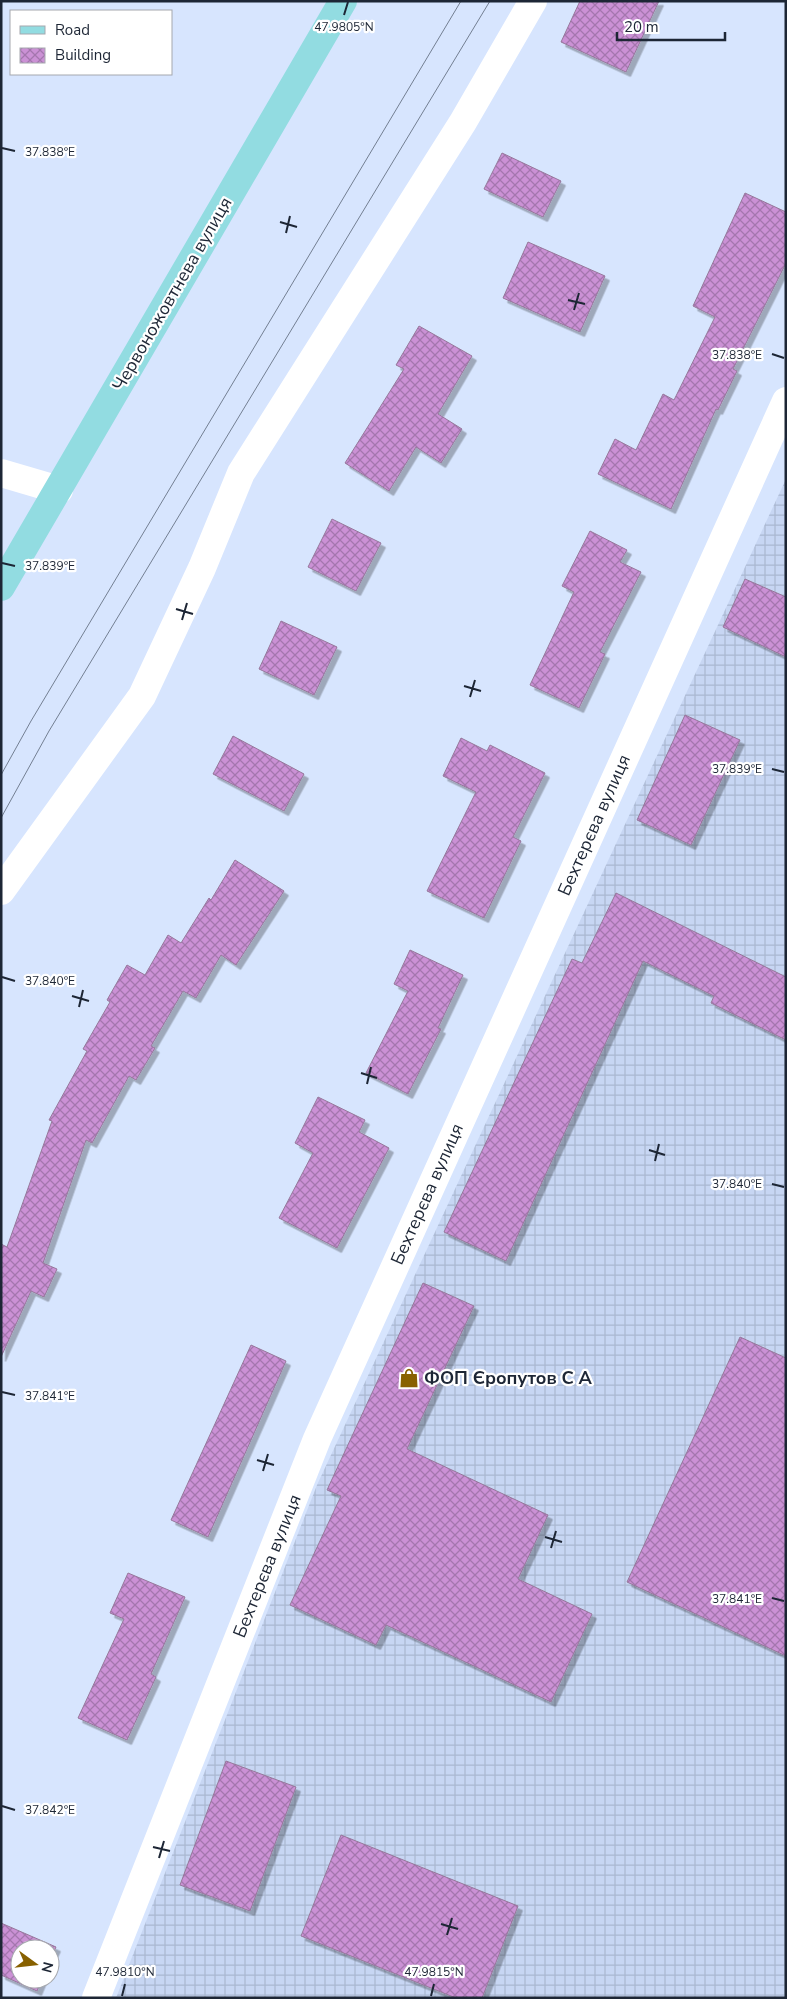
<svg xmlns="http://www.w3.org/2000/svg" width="787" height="1999" font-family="'Nunito Sans',sans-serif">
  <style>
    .industrial { fill: url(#industrial-grid) }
    .building { fill: url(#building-cross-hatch); stroke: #96789b; filter: url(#shadow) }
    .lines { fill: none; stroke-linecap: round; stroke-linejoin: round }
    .minor { stroke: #fff; stroke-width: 28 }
    .major { stroke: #92dce1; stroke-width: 28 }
    .tram { stroke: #737f92; stroke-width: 1 }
    .ticks { fill: none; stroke: #1d2635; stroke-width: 2 }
    .labels { text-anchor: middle; stroke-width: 4.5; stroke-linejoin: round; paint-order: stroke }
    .street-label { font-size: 18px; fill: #1d2635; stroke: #fff }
    .poi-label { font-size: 18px; font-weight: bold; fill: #1d2635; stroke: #fff; text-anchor: start }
    .ticks-label { font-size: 12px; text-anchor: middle; fill: #1d2635; stroke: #fff; stroke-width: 4.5; stroke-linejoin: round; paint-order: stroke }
  </style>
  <defs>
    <pattern id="industrial-grid" width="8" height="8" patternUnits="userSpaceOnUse" patternTransform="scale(1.25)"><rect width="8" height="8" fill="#c7d6f3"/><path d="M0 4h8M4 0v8" fill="none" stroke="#aab8d1"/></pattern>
    <pattern id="building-cross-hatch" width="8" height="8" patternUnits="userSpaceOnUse" patternTransform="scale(1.25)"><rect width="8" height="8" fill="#cb91d5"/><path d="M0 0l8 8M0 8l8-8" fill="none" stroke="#a476ae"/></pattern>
    <filter id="shadow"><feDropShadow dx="4.5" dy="4.5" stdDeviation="0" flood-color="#0004"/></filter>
  </defs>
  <rect width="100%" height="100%" fill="#d7e5fe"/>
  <path class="industrial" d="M 786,479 L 786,1998 L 116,1998 L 317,1485 Z"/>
  <path class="building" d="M 580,1 L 659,1 L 626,72 L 561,42 Z
    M 502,153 L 561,181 L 543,217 L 484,189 Z
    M 745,193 L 786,212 L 786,263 L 733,369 L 737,371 L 718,410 L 716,409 L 671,509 L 598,474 L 615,439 L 636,450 L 663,394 L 674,400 L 715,317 L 693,306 Z
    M 528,242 L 605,276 L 580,332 L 503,298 Z
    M 419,326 L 472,356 L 438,414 L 462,429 L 441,463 L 416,447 L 389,491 L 345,463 L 404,369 L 396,365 Z
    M 332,519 L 381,543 L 356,591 L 308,567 Z
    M 590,531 L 627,550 L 620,562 L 641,572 L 600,652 L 605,654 L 579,708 L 530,685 L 574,592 L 562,586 Z
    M 745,579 L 786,597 L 786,657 L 723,627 Z
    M 281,621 L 337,647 L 314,695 L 259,669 Z
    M 685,715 L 740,740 L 691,845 L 637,820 Z
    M 233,736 L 304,774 L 284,811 L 213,774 Z
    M 461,738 L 487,751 L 490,745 L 545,773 L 513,837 L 521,841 L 484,918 L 427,891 L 476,792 L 443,776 Z
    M 235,860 L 284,891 L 236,965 L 221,955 L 196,998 L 183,991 L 151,1046 L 155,1048 L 136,1080 L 129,1076 L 92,1143 L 86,1140 L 43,1263 L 57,1269 L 44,1297 L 31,1291 L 1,1357 L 1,1244 L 7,1247 L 52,1121 L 49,1120 L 87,1051 L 83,1049 L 110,1002 L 107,1000 L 127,965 L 145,975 L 168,935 L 181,943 L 209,898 L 211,900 Z
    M 616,893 L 786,977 L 786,1040 L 711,1003 L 714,996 L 643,961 L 506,1261 L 444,1232 L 572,959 L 582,963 Z
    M 410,950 L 463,975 L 438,1028 L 441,1029 L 408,1094 L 366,1073 L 408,991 L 394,984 Z
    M 318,1097 L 365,1120 L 359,1132 L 389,1148 L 337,1248 L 279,1218 L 313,1153 L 295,1143 Z
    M 423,1283 L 474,1306 L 407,1449 L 548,1515 L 518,1579 L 592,1614 L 551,1702 L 386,1625 L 376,1645 L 290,1605 L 341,1496 L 327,1490 Z
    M 740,1337 L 786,1358 L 786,1656 L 627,1582 Z
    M 251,1345 L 286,1361 L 208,1537 L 171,1520 Z
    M 128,1573 L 185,1597 L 151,1674 L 156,1677 L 127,1740 L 78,1718 L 124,1619 L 110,1613 Z
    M 226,1761 L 296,1787 L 250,1911 L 180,1885 Z
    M 341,1835 L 518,1906 L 482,1998 L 456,1998 L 301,1936 Z
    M 1,1923 L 56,1947 L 50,1960 L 50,1949 L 20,1949 L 20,1979 L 42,1979 L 37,1991 L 1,1975 Z"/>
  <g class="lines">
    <path class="minor" d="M 1,473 L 59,490
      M 1,891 L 142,696 L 202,568 L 241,473 L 463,122 L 533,1
      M 96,1998 L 317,1439 L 786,401"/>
    <path class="major" d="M 1,587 L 343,1"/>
    <path class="tram" d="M 1,775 L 31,721 L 461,1
      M 1,818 L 49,731 L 490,1"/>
  </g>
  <path class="ticks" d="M 344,15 L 348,2M 2,148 L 15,151M 280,222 L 297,227M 286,233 L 290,216M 568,300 L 585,304M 574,310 L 579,293M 772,354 L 784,358M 2,563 L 15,566M 176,609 L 193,614M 182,620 L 187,603M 464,686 L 481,691M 470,697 L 475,680M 772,769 L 784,772M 2,977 L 15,981M 72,996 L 89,1001M 79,1007 L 83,990M 361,1073 L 377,1078M 367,1084 L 371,1067M 649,1150 L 665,1155M 655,1161 L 659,1144M 772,1184 L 784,1187M 2,1392 L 15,1395M 257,1460 L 274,1465M 263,1471 L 268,1454M 545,1537 L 562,1542M 551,1548 L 556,1531M 772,1598 L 784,1601M 2,1806 L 15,1810M 153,1847 L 170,1851M 159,1858 L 164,1841M 441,1924 L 458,1929M 447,1935 L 452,1918M 122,1996 L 125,1984M 431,1996 L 434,1984"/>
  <defs>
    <symbol id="shop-bare" viewBox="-9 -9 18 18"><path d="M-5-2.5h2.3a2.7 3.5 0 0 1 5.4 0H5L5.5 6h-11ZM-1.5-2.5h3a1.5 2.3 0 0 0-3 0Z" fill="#886100" stroke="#fff" stroke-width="2.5" paint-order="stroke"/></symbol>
  </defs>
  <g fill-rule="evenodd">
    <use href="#shop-bare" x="395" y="1364" width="28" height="28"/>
  </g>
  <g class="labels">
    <g class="street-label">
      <text transform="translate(172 294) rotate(-60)" y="6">Червоножовтнева вулиця</text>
      <text transform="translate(594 825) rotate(-66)" y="6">Бехтерєва вулиця</text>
      <text transform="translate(427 1194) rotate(-66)" y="6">Бехтерєва вулиця</text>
      <text transform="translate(267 1566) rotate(-68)" y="6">Бехтерєва вулиця</text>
    </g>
    <g class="poi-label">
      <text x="424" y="1384">ФОП Єропутов С А</text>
    </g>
  </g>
  <g class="ticks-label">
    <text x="344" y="31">47.9805°N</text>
    <text x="50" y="156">37.838°E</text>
    <text x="737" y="359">37.838°E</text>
    <text x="50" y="570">37.839°E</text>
    <text x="737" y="773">37.839°E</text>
    <text x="50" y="985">37.840°E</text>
    <text x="737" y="1188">37.840°E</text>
    <text x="50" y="1400">37.841°E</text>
    <text x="737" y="1603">37.841°E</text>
    <text x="50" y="1814">37.842°E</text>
    <text x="125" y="1976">47.9810°N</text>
    <text x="434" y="1976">47.9815°N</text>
  </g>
  <rect width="787" height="1999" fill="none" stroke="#1d2635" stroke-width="5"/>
  <rect x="10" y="10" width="162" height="65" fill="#ffffff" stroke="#a5a8ae"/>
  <rect x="20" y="26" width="25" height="8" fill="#92dce1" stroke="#a5a8ae"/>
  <text x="55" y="35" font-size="15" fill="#1d2635">Road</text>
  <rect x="20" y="48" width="25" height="15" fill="url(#building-cross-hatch)" stroke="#a5a8ae"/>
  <text x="55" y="60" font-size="15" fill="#1d2635">Building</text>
  <g transform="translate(35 1964) rotate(105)"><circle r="24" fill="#ffffff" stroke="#a5a8ae"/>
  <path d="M0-4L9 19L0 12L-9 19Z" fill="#886100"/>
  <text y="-8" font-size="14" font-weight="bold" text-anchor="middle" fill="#1d2635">N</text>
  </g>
  <path d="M617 32v8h108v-8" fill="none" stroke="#1d2635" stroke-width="2.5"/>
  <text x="624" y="32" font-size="15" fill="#1d2635" stroke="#ffffff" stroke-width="4" paint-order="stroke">20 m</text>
</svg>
